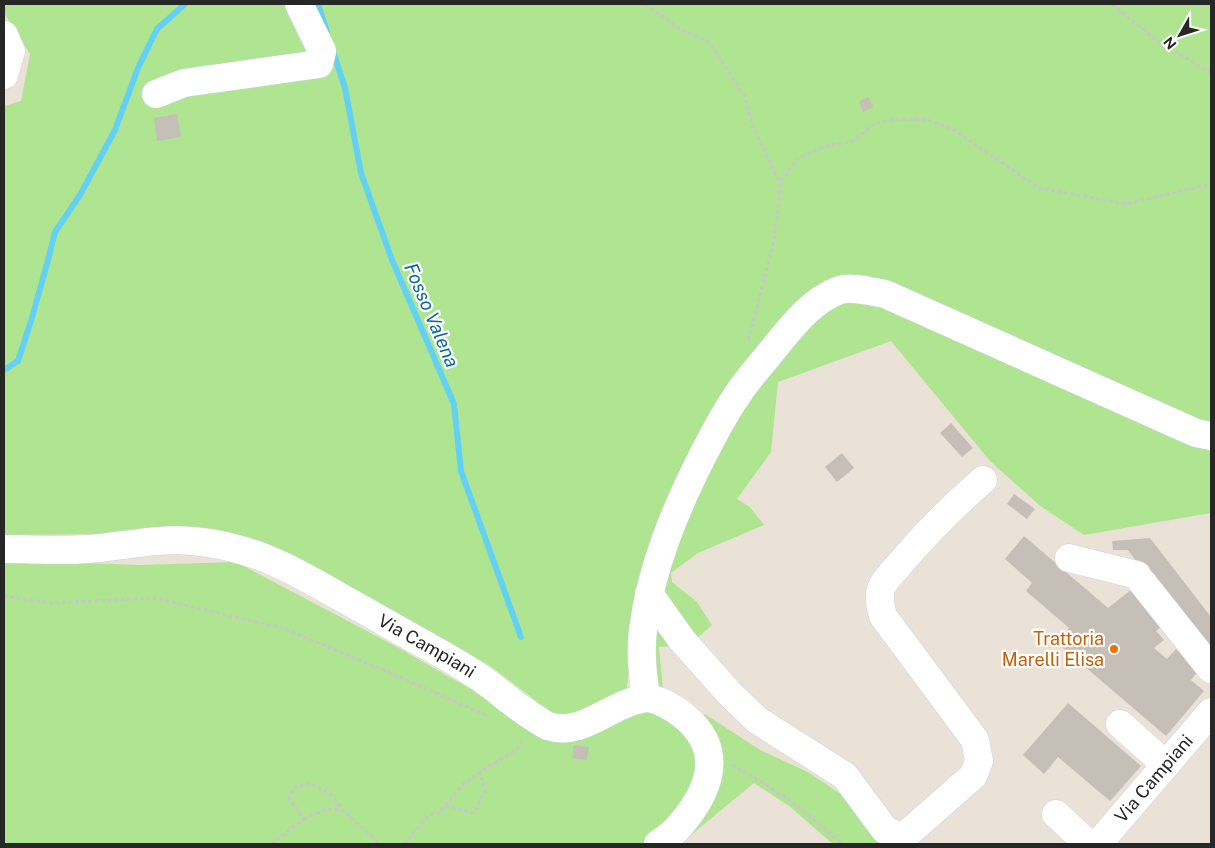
<svg xmlns="http://www.w3.org/2000/svg" width="1215" height="848" font-family="'Public Sans',sans-serif">
  <style>
    .green { fill: #afe590 }
    .lines { fill: none; stroke-linecap: round; stroke-linejoin: round }
    .stream { stroke: #63d1f4; stroke-width: 6 }
    .building { fill: #c6bfb8 }
    .minor-casing { stroke: #cdd1e2; stroke-width: 29 }
    .path { stroke: #c7c7c7; stroke-width: 3; stroke-dasharray: 4 2.5; stroke-linecap: butt }
    .minor { stroke: #fff; stroke-width: 28 }
    .food-dot { fill: #e8710a; stroke: #fff; stroke-width: 2 }
    .labels { text-anchor: middle; stroke-width: 4.5; stroke-linejoin: round; paint-order: stroke }
    .food-label { font-size: 18px; fill: #c56008; stroke: #fff; text-anchor: end }
    .street-label { font-size: 18px; fill: #272727; stroke: #fff }
    .water-label { font-size: 19px; font-style: italic; fill: #066c9c; stroke: #fff }
  </style>
  <rect width="100%" height="100%" fill="#ebe2d7"/>
  <path class="green" d="M 4,4 L 1211,4 L 1211,513 L 1084,535 L 1039,505 L 990,461 L 891,341 L 778,382 L 771,452 L 737,499 L 750,507 L 764,525 L 698,553 L 671,573 L 672,582 L 697,602 L 712,625 L 694,641 L 674,646 L 659,647 L 663,690 L 650,683 L 634,626 L 627,686 L 629,697 L 590,716 L 556,716 L 489,665 L 292,559 L 222,533 L 4,535 L 4,106 L 21,101 L 30,54 L 4,13 Z
    M 4,560 L 138,565 L 236,562 L 397,647 L 481,695 L 545,735 L 630,713 L 649,711 L 686,729 L 696,743 L 700,779 L 668,824 L 642,844 L 4,844 Z
    M 705,714 L 760,750 L 808,772 L 860,807 L 890,844 L 833,844 L 789,806 L 754,783 L 680,844 L 708,795 L 723,753 L 710,745 L 698,720 Z"/>
  <g class="lines">
    <path class="stream" d="M 318,4 L 327,32
      M 332,48 L 345,88 L 361,173 L 392,260 L 454,404 L 461,471 L 521,637
      M 4,370 L 18,361 L 31,321 L 47,264 L 55,232 L 80,195 L 115,130 L 138,68 L 157,29 L 185,4"/>
  </g>
  <path class="building" d="M 869,97 L 873,107 L 863,112 L 859,101 Z
    M 177,114 L 181,137 L 157,141 L 154,118 Z
    M 951,423 L 973,448 L 962,457 L 940,433 Z
    M 842,453 L 854,468 L 837,482 L 825,467 Z
    M 1014,494 L 1035,509 L 1027,519 L 1007,504 Z
    M 1024,536 L 1108,608 L 1136,586 L 1166,623 L 1156,631 L 1164,640 L 1154,648 L 1167,659 L 1176,649 L 1199,670 L 1191,680 L 1204,691 L 1166,736 L 1057,643 L 1069,628 L 1026,591 L 1032,583 L 1005,559 Z
    M 1150,538 L 1211,617 L 1211,652 L 1143,570 L 1128,550 L 1113,550 L 1112,541 Z
    M 1068,703 L 1141,766 L 1110,801 L 1058,757 L 1044,774 L 1023,755 Z
    M 574,745 L 589,747 L 587,760 L 572,758 Z"/>
  <g class="lines">
    <defs>
      <g id="minor">
        <path d="M 4,35 L 11,51 L 4,75"/>
        <path d="M 156,94 L 184,83 L 319,64 L 322,51 L 299,4"/>
        <path id="s1" d="M 4,549 C 32,549 61,551 89,549 C 124,546 158,538 192,541 C 252,546 292,569 342,598 C 371,614 400,631 429,647 C 451,659 473,672 493,687 C 506,698 519,708 533,717 C 538,720 543,724 548,726 C 580,737 608,707 637,700 C 640,700 642,698 645,698 C 658,698 676,709 685,717 C 728,753 707,796 676,830 C 671,835 664,840 658,844"/>
        <path d="M 1069,558 L 1137,575"/>
        <path d="M 1142,582 L 1211,669"/>
        <path d="M 649,594 L 682,640 L 729,693 L 757,720 L 845,776 L 885,830 L 901,837 L 908,833 L 973,776 L 979,761 L 975,740 L 883,616 C 881,607 878,599 881,589 C 884,580 893,572 899,565 C 925,534 953,506 983,480"/>
        <path d="M 646,698 C 643,676 640,653 643,630 C 651,567 676,508 704,453 C 714,434 724,414 736,397 C 746,381 759,367 771,352 C 790,329 811,300 840,290 C 851,286 874,292 885,294 L 1196,433 L 1211,436"/>
        <path d="M 1120,724 L 1166,765"/>
        <path d="M 1056,814 L 1088,844"/>
        <path id="s2" d="M 1098,844 L 1211,712"/>
      </g>
    </defs>
    <use href="#minor" class="minor-casing"/>
    <path class="path" d="M 645,4 L 681,30 L 708,41 L 745,97 L 753,127 L 780,183
      M 1112,4 L 1155,39 L 1211,73
      M 748,340 L 773,246 L 779,203 L 780,183 L 797,159 L 823,147 L 854,141 L 875,123 L 895,119 L 928,120 L 954,130 L 1039,188 L 1126,204 L 1211,184
      M 4,596 L 51,603 L 155,598 L 282,628 L 381,669 L 488,716
      M 732,765 L 759,780 L 796,805 L 843,844
      M 445,806 L 474,813 L 485,791 L 480,772
      M 304,819 L 326,809 L 341,810
      M 271,844 L 304,819 L 289,798 L 294,788 L 309,783 L 328,793 L 335,799 L 342,810 L 380,844
      M 404,844 L 429,815 L 439,813 L 462,785 L 480,772 L 516,750 L 524,739"/>
    <use href="#minor" class="minor"/>
  </g>
  <circle class="food-dot" cx="1114" cy="649" r="5"/>
  <g class="labels">
    <g class="food-label">
      <text x="1104" y="645">Trattoria<tspan x="1104" dy="21">Marelli Elisa</tspan></text>
    </g>
    <g class="street-label">
      <text dy="6" stroke="none"><textPath href="#s1" startOffset="448">Via Campiani</textPath></text>
      <text dy="6" stroke="none"><textPath href="#s2" startOffset="86">Via Campiani</textPath></text>
    </g>
    <g class="water-label">
      <text transform="translate(432 315) rotate(67)" y="7">Fosso Valena</text>
    </g>
  </g>
  <rect width="1215" height="848" fill="none" stroke="#272727" stroke-width="10"/>
  <g transform="translate(1180 35) rotate(231)" stroke="#ffffff" stroke-width="4" paint-order="stroke">
  <path d="M0-4L9 19L0 12L-9 19Z" fill="#272727"/>
  <text y="-8" font-size="14" font-weight="bold" text-anchor="middle" fill="#272727">N</text>
  </g>
</svg>
